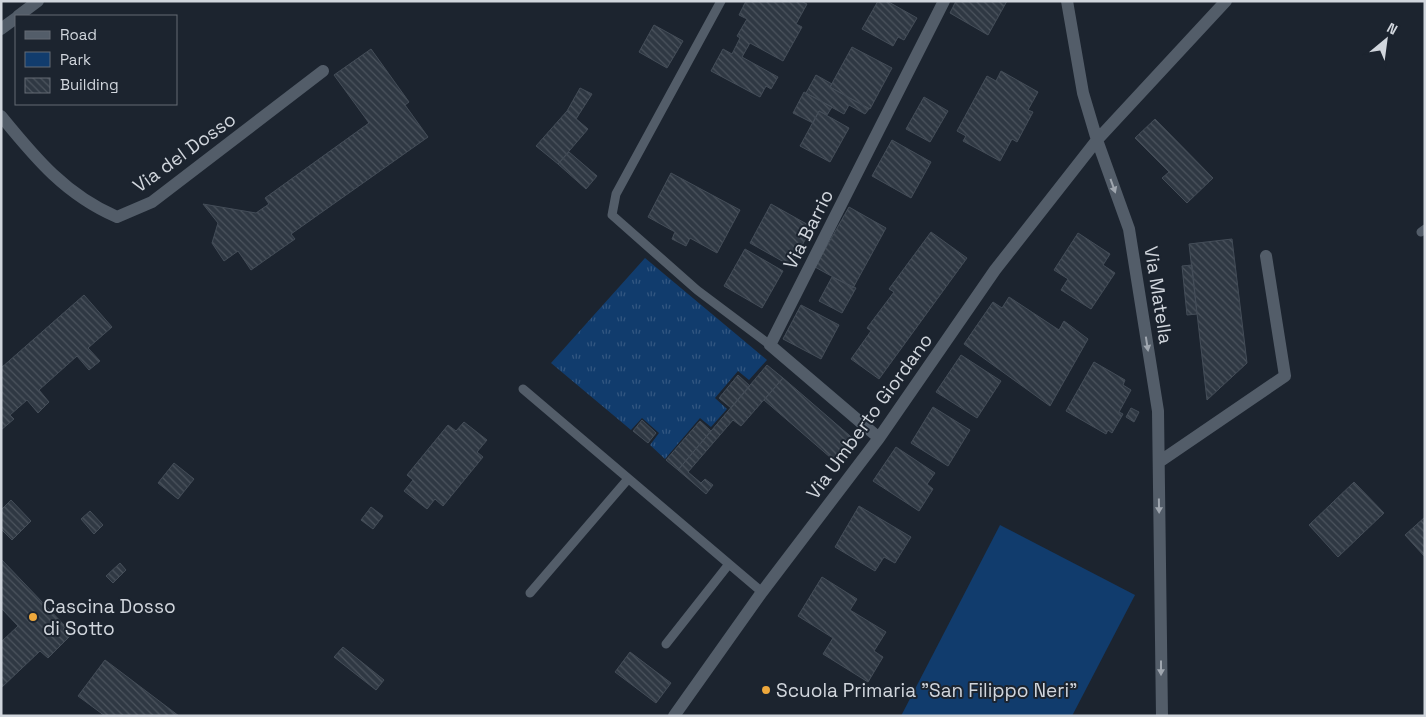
<svg xmlns="http://www.w3.org/2000/svg" width="1426" height="717" font-family="'Space Grotesk',sans-serif">
  <style>
    .grass { fill: url(#grass-tufts) }
    .park { fill: #113c6d }
    .building { fill: url(#building-back-hatch); stroke: #444d58 }
    .lines { fill: none; stroke-linecap: round; stroke-linejoin: round }
    .lane { stroke: #535d69; stroke-width: 9 }
    .street { stroke: #535d69; stroke-width: 12 }
    .oneway { fill: #9fa6af }
    .poi-dot { fill: #eea83c; stroke: #1c242f; stroke-width: 2 }
    .labels { text-anchor: middle; stroke-width: 4; stroke-linejoin: round; paint-order: stroke }
    .street-label { font-size: 19px; fill: #d1d6dd; stroke: #1c242f }
    .poi-label { font-size: 19px; fill: #d1d6dd; stroke: #1c242f; text-anchor: start }
  </style>
  <defs>
    <pattern id="grass-tufts" width="24" height="20" patternUnits="userSpaceOnUse" patternTransform="scale(1.25)"><rect width="24" height="20" fill="#113c6d"/><path d="M3 7l-1-3M5 7V3M7 7l1-3M15 17l-1-3M17 17v-4M19 17l1-3" fill="none" stroke="#335781"/></pattern>
    <pattern id="building-back-hatch" width="6" height="6" patternUnits="userSpaceOnUse" patternTransform="scale(1.25)"><rect width="6" height="6" fill="#2f3843"/><path d="M-1 5l2 2M0 0l6 6M5-1l2 2" fill="none" stroke="#4c545e"/></pattern>
  </defs>
  <rect width="100%" height="100%" fill="#1c242f"/>
  <path class="grass" d="M 645,258 L 767,360 L 749,380 L 738,371 L 715,398 L 727,409 L 711,427 L 700,418 L 665,459 L 650,445 L 659,433 L 642,418 L 631,430 L 551,363 Z"/>
  <path class="park" d="M 1000,525 L 1135,595 L 1072,716 L 901,716 Z"/>
  <path class="building" d="M 746,1 L 801,1 L 807,4 L 796,24 L 802,27 L 783,61 L 750,43 L 742,57 L 778,77 L 771,89 L 766,86 L 760,97 L 711,71 L 723,49 L 732,54 L 740,38 L 737,36 L 747,19 L 739,15 Z
    M 878,1 L 887,1 L 917,18 L 904,40 L 898,37 L 893,46 L 862,29 Z
    M 956,1 L 1007,1 L 988,35 L 950,13 Z
    M 654,25 L 683,41 L 667,68 L 639,52 Z
    M 852,47 L 892,68 L 870,109 L 830,87 Z
    M 371,49 L 409,102 L 405,105 L 428,137 L 291,234 L 295,239 L 251,270 L 238,251 L 224,261 L 212,243 L 218,223 L 203,204 L 256,213 L 269,204 L 265,198 L 369,123 L 334,75 Z
    M 1001,71 L 1038,92 L 1028,110 L 1033,112 L 1017,142 L 1012,139 L 1000,161 L 963,141 L 966,136 L 957,131 L 987,76 L 996,81 Z
    M 816,75 L 832,84 L 830,87 L 869,109 L 865,114 L 849,105 L 844,114 L 806,93 Z
    M 580,88 L 592,94 L 576,119 L 567,111 Z
    M 804,92 L 832,107 L 827,115 L 819,111 L 813,123 L 793,113 Z
    M 924,97 L 948,111 L 930,142 L 906,129 Z
    M 567,111 L 588,129 L 558,164 L 536,146 Z
    M 819,111 L 849,128 L 830,162 L 800,146 Z
    M 1155,119 L 1213,178 L 1187,203 L 1162,178 L 1169,172 L 1135,138 Z
    M 892,140 L 931,162 L 911,198 L 872,176 Z
    M 569,152 L 597,176 L 586,189 L 558,164 Z
    M 671,173 L 740,210 L 717,253 L 690,238 L 686,246 L 672,239 L 675,232 L 648,217 Z
    M 771,204 L 812,227 L 791,266 L 750,243 Z
    M 849,207 L 886,228 L 853,288 L 815,267 Z
    M 931,232 L 967,258 L 879,379 L 851,359 L 871,331 L 867,328 L 894,292 L 889,289 Z
    M 1078,233 L 1110,254 L 1103,265 L 1115,273 L 1091,309 L 1061,290 L 1068,279 L 1054,270 Z
    M 1232,239 L 1247,363 L 1207,400 L 1189,244 Z
    M 745,249 L 783,271 L 762,308 L 724,286 Z
    M 1192,265 L 1197,314 L 1187,315 L 1182,266 Z
    M 832,277 L 856,288 L 842,313 L 819,301 Z
    M 84,295 L 112,327 L 88,348 L 100,361 L 89,370 L 77,356 L 39,390 L 49,402 L 38,413 L 27,400 L 10,415 L 14,419 L 1,430 L 1,368 Z
    M 1009,297 L 1059,330 L 1064,321 L 1088,339 L 1050,406 L 964,344 L 993,302 L 1002,308 Z
    M 801,305 L 839,325 L 821,359 L 783,339 Z
    M 961,355 L 1001,381 L 977,418 L 936,392 Z
    M 1094,362 L 1125,380 L 1123,385 L 1131,390 L 1119,412 L 1123,414 L 1112,433 L 1108,430 L 1106,434 L 1066,411 Z
    M 767,365 L 783,378 L 741,426 L 733,420 L 688,472 L 701,483 L 705,479 L 713,485 L 706,494 L 678,470 Z
    M 738,375 L 750,386 L 731,408 L 719,398 Z
    M 783,378 L 857,442 L 838,464 L 764,400 Z
    M 933,407 L 970,430 L 948,466 L 911,443 Z
    M 1131,408 L 1139,412 L 1134,422 L 1126,417 Z
    M 642,420 L 656,433 L 648,443 L 633,431 Z
    M 700,421 L 711,431 L 678,470 L 666,460 Z
    M 464,422 L 487,440 L 477,452 L 483,457 L 443,506 L 435,499 L 427,509 L 404,491 L 413,480 L 407,475 L 448,425 L 456,431 Z
    M 896,447 L 935,473 L 927,484 L 933,489 L 919,511 L 873,481 Z
    M 174,463 L 194,479 L 178,499 L 158,483 Z
    M 1354,482 L 1384,513 L 1338,557 L 1309,525 Z
    M 11,500 L 31,521 L 12,540 L 1,529 L 1,510 Z
    M 859,506 L 911,537 L 895,563 L 884,557 L 875,571 L 835,547 Z
    M 371,507 L 383,516 L 373,529 L 361,520 Z
    M 90,511 L 103,525 L 94,534 L 81,519 Z
    M 1425,517 L 1425,557 L 1405,535 Z
    M 1,559 L 66,627 L 63,629 L 70,636 L 48,658 L 40,651 L 1,688 L 1,642 L 18,626 L 1,608 Z
    M 120,563 L 126,570 L 113,583 L 106,576 Z
    M 822,577 L 857,599 L 850,610 L 886,632 L 874,651 L 883,657 L 868,682 L 823,654 L 833,638 L 798,616 Z
    M 343,647 L 384,680 L 376,690 L 334,657 Z
    M 630,652 L 671,683 L 656,703 L 615,672 Z
    M 105,660 L 179,716 L 105,716 L 78,696 Z"/>
  <g class="lines">
    <path class="lane" d="M 721,1 L 616,194 L 612,215 L 697,290 L 770,345
      M 1421,232 L 1425,229
      M 523,389 L 762,592
      M 530,593 L 628,479
      M 666,644 L 729,564"/>
    <path class="street" d="M 1067,1 L 1083,93 L 1097,140 L 1129,229 L 1158,411 L 1162,716
      M 18,16 L 38,1
      M 1,29 L 16,18
      M 1,116 C 36,159 66,195 117,217 L 152,202 L 323,71
      M 879,438 L 770,345 L 944,1
      M 1159,462 L 1285,376 L 1266,256
      M 674,716 L 762,592 L 879,438 L 995,270 L 1097,140 L 1226,1"/>
  </g>
  <defs><path id="oneway-solid" d="M-6-.8H1V-3.2L6.5 0L1 3.2V.8H-6Z" transform="scale(1.25)"/></defs>
  <g class="oneway">
    <use href="#oneway-solid" transform="translate(1113 186) rotate(70)"/>
    <use href="#oneway-solid" transform="translate(1147 344) rotate(81)"/>
    <use href="#oneway-solid" transform="translate(1159 506) rotate(89)"/>
    <use href="#oneway-solid" transform="translate(1161 668) rotate(90)"/>
  </g>
  <g class="poi-dot">
    <circle cx="33" cy="617" r="5"/>
    <circle cx="766" cy="690" r="5"/>
  </g>
  <g class="labels">
    <g class="street-label">
      <text transform="translate(184 152) rotate(-36)" y="7">Via del Dosso</text>
      <text transform="translate(808 229) rotate(-63)" y="7">Via Barrio</text>
      <text transform="translate(1159 295) rotate(81)" y="7">Via Matella</text>
      <text transform="translate(869 416) rotate(-54)" y="7">Via Umberto Giordano</text>
    </g>
    <g class="poi-label">
      <text x="43" y="613">Cascina Dosso<tspan x="43" dy="22">di Sotto</tspan></text>
      <text x="776" y="697">Scuola Primaria "San Filippo Neri"</text>
    </g>
  </g>
  <rect width="1426" height="717" fill="none" stroke="#d1d6dd" stroke-width="5"/>
  <rect x="15" y="15" width="162" height="90" fill="#1c242f" stroke="#646b75"/>
  <rect x="25" y="31" width="25" height="8" fill="#535d69" stroke="#646b75"/>
  <text x="60" y="40" font-size="15" fill="#d1d6dd">Road</text>
  <rect x="25" y="52" width="25" height="15" fill="#113c6d" stroke="#646b75"/>
  <text x="60" y="65" font-size="15" fill="#d1d6dd">Park</text>
  <rect x="25" y="78" width="25" height="15" fill="url(#building-back-hatch)" stroke="#646b75"/>
  <text x="60" y="90" font-size="15" fill="#d1d6dd">Building</text>
  <g transform="translate(1386 40) rotate(29)" stroke="#1c242f" stroke-width="4" paint-order="stroke">
  <path d="M0-4L9 19L0 12L-9 19Z" fill="#d1d6dd"/>
  <text y="-8" font-size="14" font-weight="bold" text-anchor="middle" fill="#d1d6dd">N</text>
  </g>
</svg>
